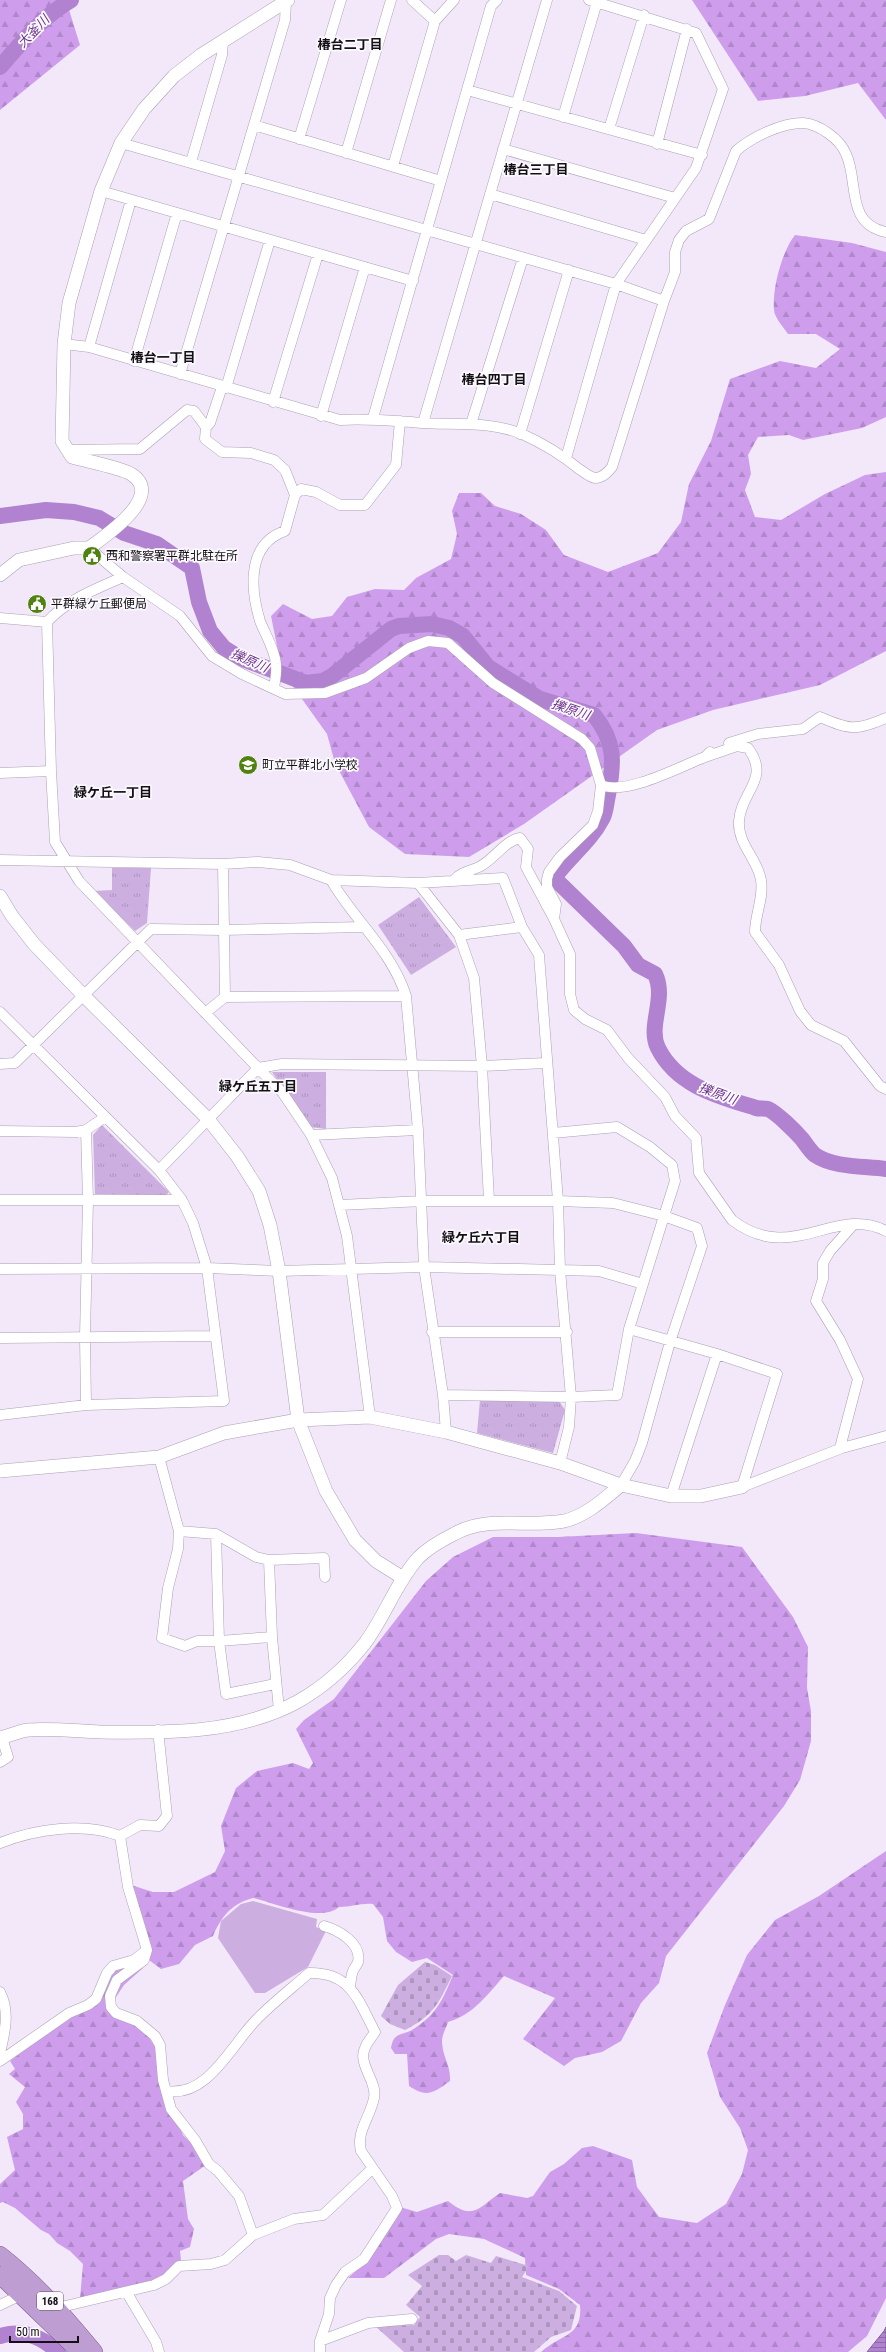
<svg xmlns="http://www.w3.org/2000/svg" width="886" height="2352" font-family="'Roboto Condensed','Noto Sans JP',sans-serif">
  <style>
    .grass { fill: url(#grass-tufts) }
    .forest { fill: url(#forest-firs) }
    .cemetery { fill: url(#cemetery-stones) }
    .garden { fill: #ccafe0 }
    .water { fill: url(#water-rules); stroke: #816097 }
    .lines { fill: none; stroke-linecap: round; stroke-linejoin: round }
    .river { stroke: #b082cf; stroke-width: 16 }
    .minor-casing { stroke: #aba1b2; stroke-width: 11 }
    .tertiary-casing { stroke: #aba1b2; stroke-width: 14 }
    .trunk-casing { stroke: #775c88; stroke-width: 18 }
    .minor { stroke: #fff; stroke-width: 10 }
    .tertiary { stroke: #fff; stroke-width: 13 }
    .trunk { stroke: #be9ed2; stroke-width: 17 }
    .labels { text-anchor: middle; stroke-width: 3.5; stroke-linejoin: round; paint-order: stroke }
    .shield { fill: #fbf9fd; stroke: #59555b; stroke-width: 1 }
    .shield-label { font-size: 11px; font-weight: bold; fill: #130f15 }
    .poi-label { font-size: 12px; fill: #130f15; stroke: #fbf9fd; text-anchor: start }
    .water-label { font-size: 13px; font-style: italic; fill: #6b308c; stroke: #fbf9fd }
    .neighbourhood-label { font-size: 13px; font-weight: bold; fill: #130f15; stroke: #fbf9fd }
  </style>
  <defs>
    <pattern id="grass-tufts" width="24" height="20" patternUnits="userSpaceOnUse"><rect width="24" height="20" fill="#ccafe0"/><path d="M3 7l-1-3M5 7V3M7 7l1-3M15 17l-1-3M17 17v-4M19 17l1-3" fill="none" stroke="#ae95bf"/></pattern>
    <pattern id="forest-firs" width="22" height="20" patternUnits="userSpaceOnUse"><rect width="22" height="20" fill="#ce9eed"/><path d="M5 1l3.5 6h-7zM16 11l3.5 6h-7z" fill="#b087ca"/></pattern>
    <pattern id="cemetery-stones" width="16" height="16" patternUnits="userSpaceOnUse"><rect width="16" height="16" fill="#ccafe0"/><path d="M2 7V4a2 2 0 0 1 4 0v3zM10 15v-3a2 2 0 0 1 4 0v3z" fill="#ae95bf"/></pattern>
    <pattern id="water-rules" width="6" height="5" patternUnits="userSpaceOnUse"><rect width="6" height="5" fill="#b082cf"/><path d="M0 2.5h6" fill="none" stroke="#8e69a7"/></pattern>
  </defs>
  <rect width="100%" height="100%" fill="#f2e8fa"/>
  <path class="grass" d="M 112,868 L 151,868 L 147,923 L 135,931 L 93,891 L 112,890 Z
    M 419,897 L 456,947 L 411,975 L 378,925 Z
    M 272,1072 L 326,1072 L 326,1129 L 310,1127 Z
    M 102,1125 L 169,1192 L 166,1195 L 95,1194 L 93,1135 Z
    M 480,1400 L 559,1401 L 565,1410 L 553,1453 L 477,1433 Z"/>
  <path class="forest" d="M 0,0 L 66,0 L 80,45 L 0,110 Z
    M 692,0 L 886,0 L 886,120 L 858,83 L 805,96 L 758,101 Z
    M 795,235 L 852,243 L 886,252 L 886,417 L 862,428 L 803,440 L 789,435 L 758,437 L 748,455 L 751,474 L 745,490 L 755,517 L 781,520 L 825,494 L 865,475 L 886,472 L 886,651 L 820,685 L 713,710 L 657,730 L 524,824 L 469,857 L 405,854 L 369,827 L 335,763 L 327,734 L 282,671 L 271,616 L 283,604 L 312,619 L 332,616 L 347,597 L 375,589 L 404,590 L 416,578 L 451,559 L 457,534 L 452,511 L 459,493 L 481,493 L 495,506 L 521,514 L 546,530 L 564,555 L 608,572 L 658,553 L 681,522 L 689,484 L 711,441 L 730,379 L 780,361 L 816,368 L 840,349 L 816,334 L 788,334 C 784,328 774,317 774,310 C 772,289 782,251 795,235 Z
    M 636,1533 L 742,1547 L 793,1617 L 808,1647 L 807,1688 L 811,1711 L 811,1741 L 800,1780 L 784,1806 L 666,1956 L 659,1983 L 641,2003 L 621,2041 L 602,2052 L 575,2058 L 564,2066 L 523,2039 L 555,1998 L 504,1976 C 487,1995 473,2015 448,2022 C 446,2028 442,2035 442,2041 C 442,2057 451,2064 450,2081 C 433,2093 427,2098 409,2086 L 407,2054 L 395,2054 L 391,2048 C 394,2030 403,2037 415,2028 C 437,2014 444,1997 453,1975 L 427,1958 L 412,1962 L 396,1952 L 387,1941 L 383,1917 L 373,1904 C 361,1903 351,1907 339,1907 C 321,1923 275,1903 253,1898 C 231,1904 222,1916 213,1936 L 195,1945 L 179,1964 L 161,1969 L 149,1960 C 156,1948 136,1900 131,1885 L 153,1892 L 174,1892 L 215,1872 L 225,1851 L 221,1826 L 236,1788 L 257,1771 L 293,1763 L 309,1769 L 313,1763 L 296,1729 L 304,1720 L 334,1699 L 426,1581 L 453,1557 L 493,1537 L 558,1537 Z
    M 886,1851 L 886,2298 L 867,2336 L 848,2352 L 541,2352 C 561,2334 583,2337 580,2305 L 559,2289 L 526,2275 L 525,2258 L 484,2239 L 449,2234 L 436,2239 L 384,2278 L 348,2278 L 365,2263 L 400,2207 L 417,2212 L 448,2201 C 473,2221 478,2208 500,2193 L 527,2198 L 533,2196 L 550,2172 L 564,2164 L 582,2148 L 593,2146 L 632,2160 L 637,2187 L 659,2217 L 697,2223 L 726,2204 L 742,2174 L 748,2150 L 740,2128 L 720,2097 L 707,2053 L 725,2005 L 747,1955 L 775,1920 L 819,1896 Z
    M 143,1956 L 143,1968 L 124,1985 L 110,2006 L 148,2036 L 157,2050 L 158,2078 L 167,2110 L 178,2123 L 183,2135 L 193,2145 L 206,2165 L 183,2181 L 188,2219 L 194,2229 L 190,2247 L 180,2251 L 181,2260 L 161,2277 L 142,2286 L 80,2299 L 83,2264 L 70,2251 L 57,2243 L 49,2234 L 41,2230 L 15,2208 L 3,2202 L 0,2203 L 0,2184 L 15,2170 L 7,2137 L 23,2129 L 23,2114 L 16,2102 L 25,2087 L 9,2074 L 15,2069 L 10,2061 L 62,2022 L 83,2012 L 111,1972 Z"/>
  <path class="cemetery" d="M 425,1962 L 435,1965 L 452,1976 C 439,2003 433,2016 405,2030 L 390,2024 L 381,2016 L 398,1985 Z
    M 439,2255 L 448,2255 L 456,2261 L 466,2255 L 491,2263 L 496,2256 L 529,2266 L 522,2277 L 559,2291 L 577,2306 L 571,2330 L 551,2337 L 534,2352 L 404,2352 L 375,2326 L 414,2325 L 420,2317 L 406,2305 L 422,2286 L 408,2275 Z"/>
  <path class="garden" d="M 253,1901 L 317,1919 L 316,1927 L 326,1931 L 308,1967 L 265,1993 L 255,1993 L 218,1938 L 221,1921 L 241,1904 Z"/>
  <path class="water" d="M 886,2327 L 886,2352 L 867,2352 L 884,2331 Z"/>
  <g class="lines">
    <path class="river" d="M 0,67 C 22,42 42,17 71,0
      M 0,516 L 46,510 L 74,512 L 99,518 L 124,533 L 157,544 L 192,568 L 199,602 L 210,631 L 224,648 L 240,658 L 306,683 L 323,681 L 332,676 L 391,629 L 399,626 L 432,624 L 449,628 L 463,636 L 488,667 L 540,699 L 594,715 C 616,742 614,763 608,795 C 606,803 606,813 602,819 C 590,842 569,857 554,878 L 624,946 L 638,965 L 655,974 C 667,999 647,1026 658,1048 C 677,1086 718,1096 756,1108 C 759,1109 764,1108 768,1109 C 777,1113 795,1131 802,1139 C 806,1144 810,1151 815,1155 C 834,1168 865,1166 886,1169
      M 0,2336 C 23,2329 41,2336 58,2352"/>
    <defs>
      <path id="minor" d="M 412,0 L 435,21
        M 467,90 L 702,155
        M 563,117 L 597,2
        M 254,125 L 441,181
        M 609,129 L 644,15
        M 299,139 L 341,0
        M 121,143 L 616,284 L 664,301
        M 657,144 L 687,29
        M 503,149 L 675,198
        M 346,153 L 391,0
        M 191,162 L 222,55 L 223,41
        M 393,166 L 435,21 L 454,0
        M 101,191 L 413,281
        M 490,194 L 646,240
        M 64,344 L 89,347 L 340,420 C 368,418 394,421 422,423 C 456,425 490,421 522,434 C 542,443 562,455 579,469 C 584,472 589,477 595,478 C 603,478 608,472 612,467 L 664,301 L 675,272 L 675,252 L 679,240 L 686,231 L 709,219 L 736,151 C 752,137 781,123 803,123 C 819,124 840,139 846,154 C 859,181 845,224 886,232
        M 89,347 L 131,200
        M 134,361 L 177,213
        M 180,374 L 285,20 L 286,3
        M 226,388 L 270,240
        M 273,402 L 318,254
        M 321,416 L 365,267
        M 373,418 L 491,6 L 497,0
        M 423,423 L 547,0
        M 471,424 L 523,258
        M 206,427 L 210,423 L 222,387
        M 520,434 L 569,270
        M 67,450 L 140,449 L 187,410 L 194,411 L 206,427 L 205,439 L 222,452 L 251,453 L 274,460 L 285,470 L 295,495 L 285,531 C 247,544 250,588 260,621 C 265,634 275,650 276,664 C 277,672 275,681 274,688
        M 566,458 L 616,284 L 696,168 L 723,89 L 696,33 L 589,0
        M 295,495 L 301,489 L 316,492 L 340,505 L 365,505 L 396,465 L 400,421
        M 89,548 L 123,577 L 180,616 L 212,656 L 242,674 L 285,694 L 325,693 L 366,678 L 409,648 L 428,641 L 448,643 L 493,683 L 582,739 L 590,748 L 601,785 L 598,811 L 593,825 L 560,857 L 549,872 L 547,879 L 547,887 L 556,904 L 554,919 L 570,954 L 570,994 L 574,1010 L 585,1019 L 607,1030 L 628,1058 L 665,1097 L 675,1116 L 696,1138 L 699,1173 L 732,1220 C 792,1266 835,1204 886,1231
        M 123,577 C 95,589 67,600 47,622 L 51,771 L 55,842 L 79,881 L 258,1068 L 282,1092 L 311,1135 L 332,1178 L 347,1236 L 370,1417
        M 0,618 L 47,622
        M 729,743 L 758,734 L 803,729 L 820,717 C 850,730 856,731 886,718
        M 705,757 L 737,746 L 748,748 C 771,779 741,791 739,821 C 737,843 758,860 761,880 C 764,898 755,914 755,932 L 779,965 L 800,1011 L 811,1025 L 844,1041 L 880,1086 L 886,1089
        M 0,773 L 51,771
        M 601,785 C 626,796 681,766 705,757 L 710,752
        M 0,860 L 223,864 L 258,862 L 290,865 L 331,880 L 418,883 L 503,878 L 522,927 L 539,955 L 558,1201 L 560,1270 L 571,1397 L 569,1427 L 560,1463
        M 223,864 L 225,997
        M 331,880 C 354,920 392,951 406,996 L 418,1130 L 424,1267 L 443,1395 L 446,1432
        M 454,880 C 461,872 470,871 479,867 C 494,860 504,841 520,838 L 528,849 L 526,867 L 554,919
        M 418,883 L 459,935 L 474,978 L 482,1066 L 489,1200
        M 459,935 L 522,927
        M 0,1012 L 159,1170 L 182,1200 L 193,1223 L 207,1268 L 224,1401 L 86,1405 L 0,1415
        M 205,1013 L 225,997 L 406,996
        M 0,1064 L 15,1063 L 151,929 L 223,930 L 364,927
        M 0,1131 L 76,1132 L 86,1130 L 105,1117
        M 553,1133 L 617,1127 L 650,1147 L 672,1165 L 675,1181 L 664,1216 L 697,1228 L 702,1246 L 670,1342 L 642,1443 L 635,1461 L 621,1485
        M 311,1135 L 418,1130
        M 159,1170 L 258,1068 L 282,1064 L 482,1066 L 546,1063
        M 0,1200 L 182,1200
        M 340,1205 L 423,1201 L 558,1201 L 613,1203 L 664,1216 L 629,1329 L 617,1395 L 571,1397 L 443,1395
        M 0,1269 L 207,1268 L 279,1271 L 424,1267 L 560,1270 L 599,1271 L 643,1284
        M 629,1329 L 717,1354 L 777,1374 L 742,1487
        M 432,1332 L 567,1332
        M 0,1338 L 215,1336
        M 86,1405 L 85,1337 L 88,1200 L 86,1130
        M 842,1448 L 841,1444 L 858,1379 L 840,1340 L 816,1301 L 823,1279 L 823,1263 L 830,1251 L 853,1225
        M 159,1457 L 179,1531 L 216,1534 L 256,1557 L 269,1560 L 272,1637 L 279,1710
        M 742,1487 L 842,1448 L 886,1436
        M 671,1496 L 717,1354
        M 179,1531 L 178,1549 L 168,1588 L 162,1638 L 185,1646 L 197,1641 L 219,1641 L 272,1637
        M 216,1534 L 219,1641 L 226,1694 L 275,1684
        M 269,1560 L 324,1558 L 325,1577
        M 0,1762 L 8,1757 L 2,1738
        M 120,1836 L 140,1825 L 159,1826 L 167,1816 L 158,1730
        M 0,1843 C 36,1829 83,1822 120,1836 L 128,1887 L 147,1950 L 144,1960 L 117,1980 L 110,1996 L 111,2007 L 116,2013 L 137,2021 L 155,2036 L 160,2045 L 163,2080 L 171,2109 L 195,2140 L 209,2164 L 218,2171 L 239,2196 L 253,2235
        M 324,1926 C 338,1930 362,1943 358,1962 C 357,1965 354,1968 353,1971 C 351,1975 351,1981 350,1986
        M 0,1992 C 10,2011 5,2032 0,2053
        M 0,2061 L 69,2013 L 88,2005 L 96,1999 L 107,1973 L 113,1966 L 134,1960 L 143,1953
        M 166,2091 C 209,2098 232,2043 258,2018 C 274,2002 292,1988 309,1973 C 351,1972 358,2000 375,2032 C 372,2037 367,2042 365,2048 C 357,2064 378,2082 374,2098 C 370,2118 356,2131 361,2151 L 392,2196 L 397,2208 L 364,2259 L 345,2272 L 336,2285 L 330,2298 L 329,2314 L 320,2341 L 320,2352
        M 127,2293 L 156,2342 L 159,2352
        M 0,2305 L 21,2295
        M 57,2308 L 154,2285 L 166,2279 L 179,2266 L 211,2264 L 225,2260 L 253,2235 L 294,2219 L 323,2215 L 372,2169
        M 320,2341 L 368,2323 L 412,2319"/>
      <path id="tertiary" d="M 0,575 L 19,560 L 74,548 L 89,548 C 105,536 166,496 131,474 C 121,468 86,461 72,457 L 62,441 L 64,344 L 69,303 L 101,191 L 121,143 L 144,109 L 174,76 L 201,55 L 288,0
        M 0,896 L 12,916 L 34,944 L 84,996 L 208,1119 L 237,1156 L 259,1191 L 270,1225 L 279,1271 L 298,1420 L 326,1491 L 355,1540 L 376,1561 L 403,1578
        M 0,1471 L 159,1457 L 224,1433 L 298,1420 L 370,1417 L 446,1432 L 560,1463 L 621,1485 L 671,1496 L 701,1496 L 742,1487
        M 0,1738 C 9,1736 19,1731 28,1730 C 51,1728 76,1731 100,1732 C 165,1733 238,1734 297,1702 C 322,1688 347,1666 365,1643 C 385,1616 396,1583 418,1558 C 428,1548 442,1540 454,1534 C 488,1515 527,1528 564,1521 C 586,1516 604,1499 621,1485"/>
      <path id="trunk" d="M 0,2255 C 36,2283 65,2317 94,2352
        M 0,2275 L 80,2352"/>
    </defs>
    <use href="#minor" class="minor-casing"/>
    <use href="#tertiary" class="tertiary-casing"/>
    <use href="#trunk" class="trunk-casing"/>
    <use href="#minor" class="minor"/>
    <use href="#tertiary" class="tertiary"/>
    <use href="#trunk" class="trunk"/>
  </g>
  <defs>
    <symbol id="civic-disc" viewBox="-11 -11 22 22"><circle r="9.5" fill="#518110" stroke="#fbf9fd"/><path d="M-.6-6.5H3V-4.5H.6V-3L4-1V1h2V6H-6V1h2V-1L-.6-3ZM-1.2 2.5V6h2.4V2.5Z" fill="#fff"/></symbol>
    <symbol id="school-disc" viewBox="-11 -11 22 22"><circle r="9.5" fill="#518110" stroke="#fbf9fd"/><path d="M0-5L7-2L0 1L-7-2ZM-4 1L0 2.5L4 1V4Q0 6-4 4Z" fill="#fff"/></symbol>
  </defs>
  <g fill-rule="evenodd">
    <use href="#civic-disc" x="81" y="545" width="22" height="22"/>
    <use href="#civic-disc" x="26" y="593" width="22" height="22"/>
    <use href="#school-disc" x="237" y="754" width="22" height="22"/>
  </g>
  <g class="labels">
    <rect class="shield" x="37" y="2292" width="26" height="18" rx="3"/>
    <g class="shield-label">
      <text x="50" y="2305">168</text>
    </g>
    <g class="poi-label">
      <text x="106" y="560">西和警察署平群北駐在所</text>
      <text x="51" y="608">平群緑ケ丘郵便局</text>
      <text x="262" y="769">町立平群北小学校</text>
    </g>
    <g class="water-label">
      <text transform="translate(33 31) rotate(-46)" y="5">大釜川</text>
      <text transform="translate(250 660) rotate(24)" y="5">擽原川</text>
      <text transform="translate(571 709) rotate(19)" y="5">擽原川</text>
      <text transform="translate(718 1093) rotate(20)" y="5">擽原川</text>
    </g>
    <g class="neighbourhood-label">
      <text x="350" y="49">椿台二丁目</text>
      <text x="536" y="174">椿台三丁目</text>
      <text x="163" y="362">椿台一丁目</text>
      <text x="494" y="384">椿台四丁目</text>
      <text x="113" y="797">緑ケ丘一丁目</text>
      <text x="258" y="1091">緑ケ丘五丁目</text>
      <text x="481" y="1242">緑ケ丘六丁目</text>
    </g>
  </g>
  <path d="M10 2336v6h68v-6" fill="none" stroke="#130f15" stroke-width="2"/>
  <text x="16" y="2336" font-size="12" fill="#130f15" stroke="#fbf9fd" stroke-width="3" paint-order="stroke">50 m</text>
</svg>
